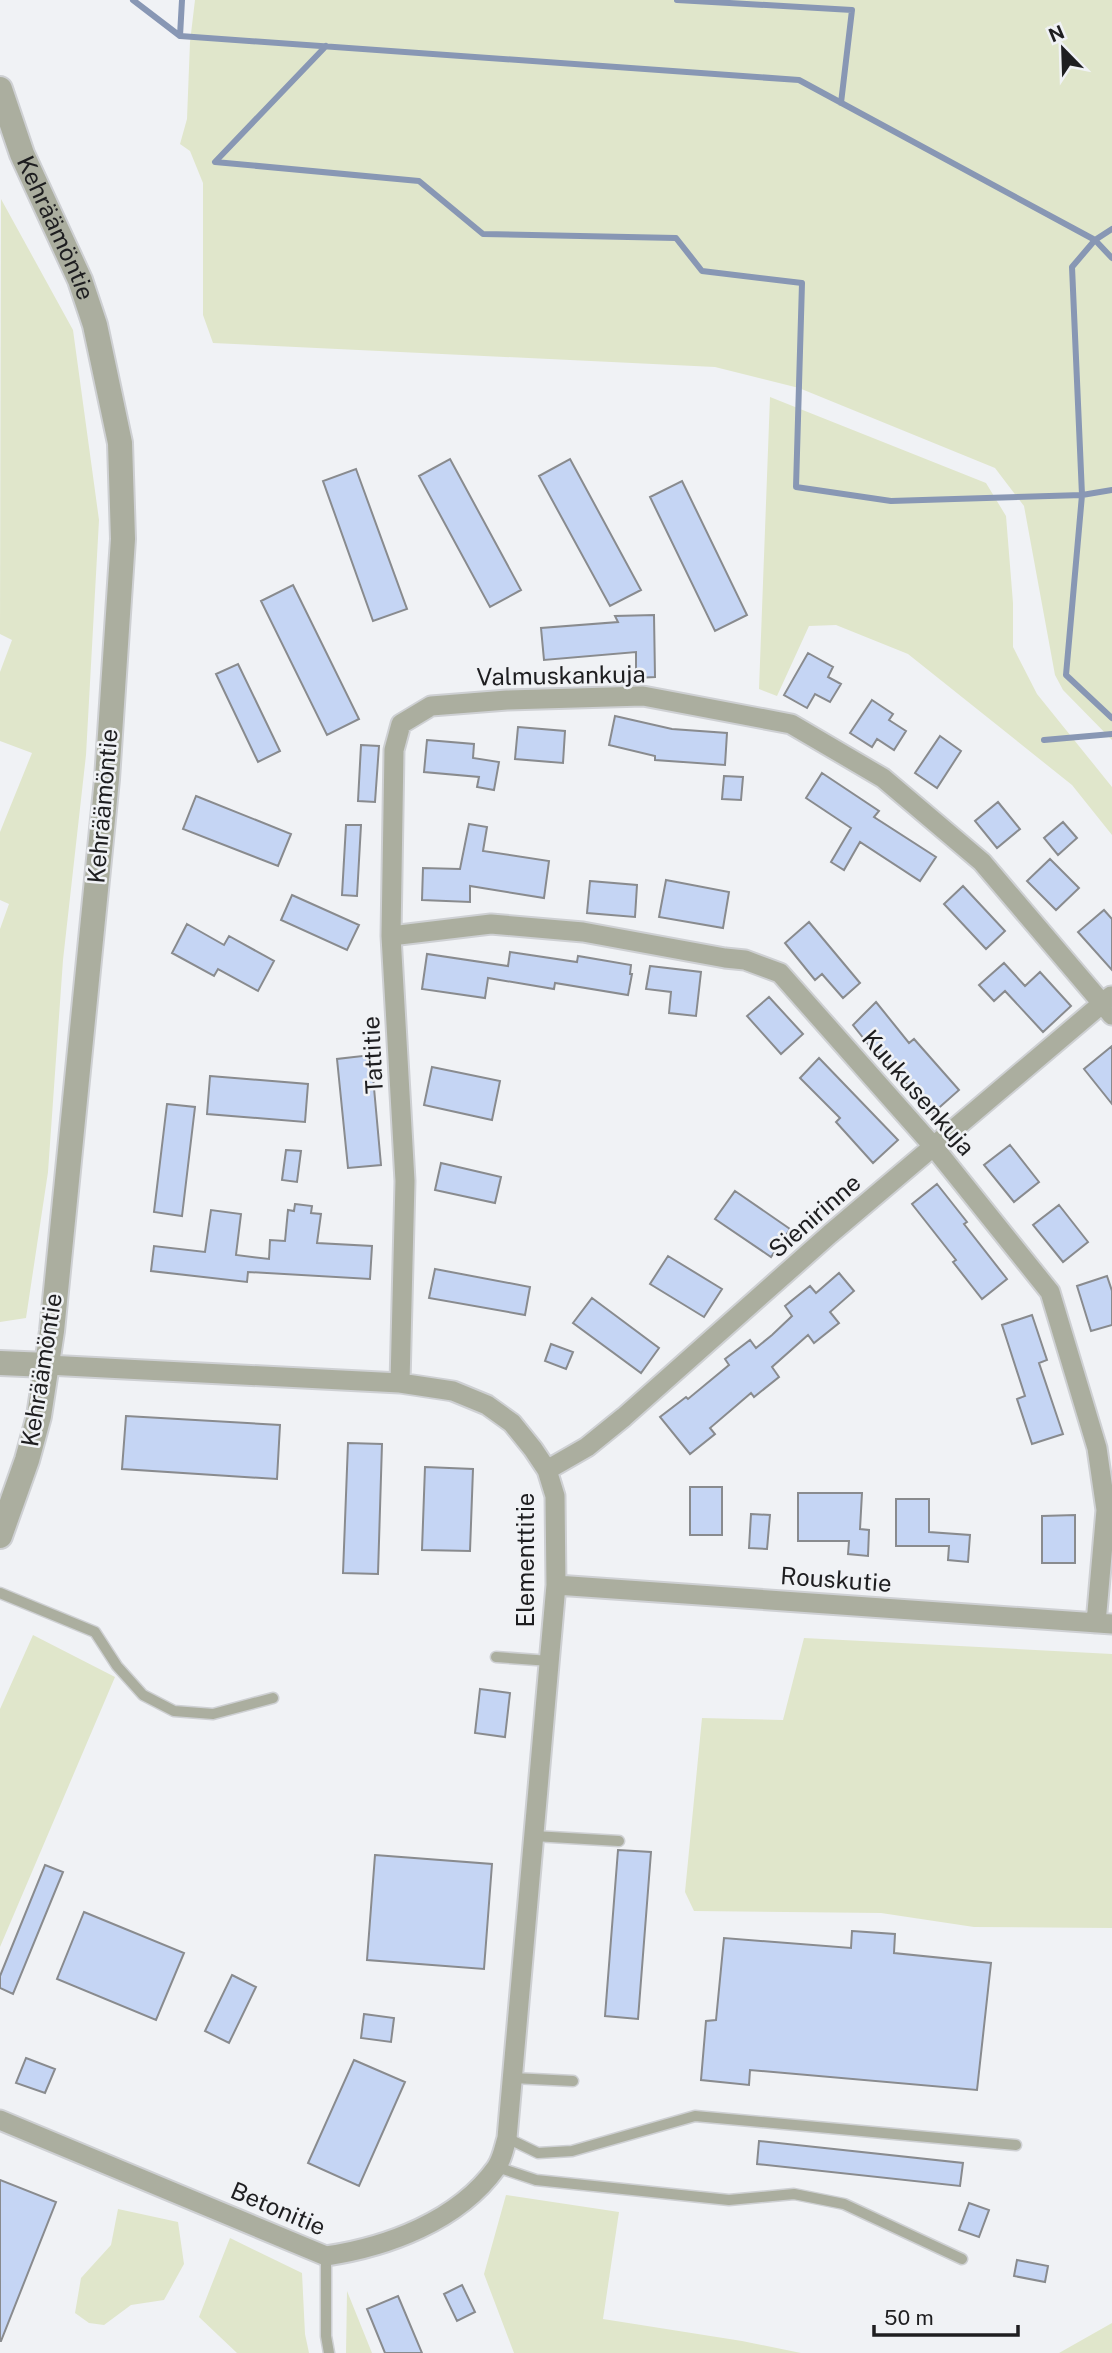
<svg xmlns="http://www.w3.org/2000/svg" width="1112" height="2353" font-family="'Public Sans',sans-serif">
  <style>
    .green { fill: #e0e6cb }
    .lines { fill: none; stroke-linecap: round; stroke-linejoin: round }
    .stream { stroke: #8897b4; stroke-width: 6 }
    .building { fill: #c5d5f4; stroke: #898b8e; stroke-width: 2 }
    .service-casing { stroke: #ced0d3; stroke-width: 13 }
    .minor-casing { stroke: #ced0d3; stroke-width: 23 }
    .tertiary-casing { stroke: #ced0d3; stroke-width: 28 }
    .service { stroke: #abae9f; stroke-width: 10 }
    .minor { stroke: #abae9f; stroke-width: 19 }
    .tertiary { stroke: #abae9f; stroke-width: 24 }
    .labels { text-anchor: middle; stroke-width: 5; stroke-linejoin: round; paint-order: stroke }
    .street-label { font-size: 24px; fill: #1e1e20; stroke: #f0f2f5 }
  </style>
  <rect width="100%" height="100%" fill="#f0f2f5"/>
  <path class="green" d="M 195,0 L 1112,0 L 1112,740 L 1063,690 L 1055,675 L 1024,506 L 995,468 L 799,388 L 715,367 L 213,343 L 203,315 L 203,183 L 190,151 L 180,144 L 187,119 L 190,42 Z
    M 1,199 L 73,330 L 99,520 L 86,755 L 63,960 L 48,1172 L 26,1318 L 0,1322 L 0,929 L 9,904 L 0,900 L 0,832 L 32,753 L 0,741 L 0,672 L 12,640 L 0,634 Z
    M 770,397 L 986,483 L 1006,516 L 1013,603 L 1013,647 L 1037,694 L 1112,787 L 1112,835 L 1072,785 L 908,654 L 836,625 L 809,626 L 777,696 L 759,689 Z
    M 33,1635 L 115,1677 L 0,1947 L 0,1709 Z
    M 804,1638 L 1112,1654 L 1112,1928 L 974,1927 L 881,1913 L 694,1911 L 685,1892 L 702,1718 L 783,1720 Z
    M 506,2195 L 619,2212 L 603,2319 L 742,2341 L 801,2353 L 514,2353 L 484,2274 Z
    M 118,2209 L 178,2222 L 184,2264 L 164,2300 L 131,2305 L 104,2325 L 89,2323 L 75,2313 L 81,2278 L 111,2245 Z
    M 230,2238 L 302,2273 L 305,2334 L 309,2353 L 237,2353 L 199,2317 Z
    M 347,2291 L 372,2353 L 346,2353 Z
    M 1112,2323 L 1112,2353 L 1059,2353 Z"/>
  <g class="lines">
    <path class="stream" d="M 133,0 L 180,36 L 799,80 L 1095,240 L 1112,258
      M 677,0 L 852,10 L 841,103
      M 180,36 L 182,0
      M 326,46 L 215,162 L 419,181 L 483,234 L 676,238 L 702,271 L 802,283 L 796,487 L 891,501 L 1082,495 L 1112,490
      M 1112,229 L 1095,240 L 1072,267 L 1082,495 L 1066,675 L 1112,718
      M 1044,740 L 1112,734"/>
  </g>
  <path class="building" d="M 450,459 L 521,590 L 490,607 L 419,476 Z
    M 570,459 L 641,590 L 610,606 L 539,476 Z
    M 356,469 L 407,609 L 373,621 L 323,481 Z
    M 682,481 L 747,615 L 715,631 L 650,497 Z
    M 293,585 L 359,719 L 327,735 L 261,601 Z
    M 654,615 L 655,677 L 636,678 L 636,652 L 544,660 L 541,628 L 618,622 L 615,616 Z
    M 808,653 L 833,667 L 828,677 L 841,684 L 830,702 L 815,694 L 807,708 L 784,695 Z
    M 238,664 L 280,751 L 258,762 L 216,674 Z
    M 872,700 L 893,714 L 889,720 L 906,731 L 894,750 L 877,739 L 872,747 L 850,733 Z
    M 615,716 L 672,729 L 727,733 L 725,765 L 655,760 L 655,756 L 609,745 Z
    M 518,727 L 565,731 L 563,763 L 515,759 Z
    M 940,736 L 961,751 L 937,788 L 915,773 Z
    M 427,740 L 474,744 L 473,758 L 499,762 L 494,790 L 477,787 L 479,777 L 424,772 Z
    M 361,745 L 379,746 L 375,802 L 358,801 Z
    M 822,773 L 879,811 L 874,817 L 936,857 L 920,881 L 860,842 L 844,870 L 831,862 L 851,828 L 806,798 Z
    M 724,776 L 743,777 L 741,800 L 722,799 Z
    M 196,796 L 291,834 L 278,866 L 183,829 Z
    M 998,802 L 1020,829 L 997,848 L 975,821 Z
    M 1063,822 L 1077,838 L 1058,855 L 1044,838 Z
    M 469,824 L 487,827 L 483,851 L 549,861 L 544,898 L 470,886 L 470,902 L 422,900 L 423,868 L 460,869 Z
    M 346,825 L 361,825 L 357,896 L 342,895 Z
    M 1050,859 L 1079,888 L 1056,910 L 1027,881 Z
    M 666,880 L 729,892 L 723,928 L 659,917 Z
    M 590,881 L 637,885 L 635,917 L 587,913 Z
    M 963,886 L 1005,931 L 986,949 L 944,904 Z
    M 292,895 L 359,925 L 347,950 L 281,920 Z
    M 1104,910 L 1112,919 L 1112,970 L 1078,932 Z
    M 809,922 L 860,983 L 843,998 L 822,974 L 815,980 L 785,943 Z
    M 187,924 L 224,945 L 229,936 L 274,961 L 258,991 L 218,969 L 214,976 L 172,953 Z
    M 510,952 L 577,962 L 578,956 L 631,965 L 630,974 L 632,974 L 628,995 L 555,983 L 554,989 L 488,978 L 485,998 L 422,989 L 427,954 L 508,966 Z
    M 1004,963 L 1025,986 L 1040,972 L 1071,1006 L 1043,1032 L 1005,991 L 994,1001 L 979,985 Z
    M 650,966 L 701,972 L 696,1016 L 669,1013 L 671,992 L 646,989 Z
    M 769,997 L 803,1034 L 781,1054 L 747,1016 Z
    M 876,1002 L 909,1043 L 914,1039 L 959,1090 L 933,1113 L 879,1052 L 876,1054 L 853,1025 Z
    M 1112,1046 L 1112,1104 L 1084,1069 Z
    M 371,1055 L 381,1165 L 348,1168 L 337,1059 Z
    M 819,1058 L 898,1140 L 873,1163 L 836,1122 L 840,1118 L 800,1078 Z
    M 432,1067 L 500,1081 L 492,1120 L 424,1105 Z
    M 210,1076 L 308,1084 L 305,1122 L 207,1114 Z
    M 167,1104 L 195,1107 L 182,1216 L 154,1212 Z
    M 1010,1145 L 1039,1182 L 1014,1202 L 984,1165 Z
    M 286,1150 L 301,1151 L 297,1182 L 282,1180 Z
    M 441,1163 L 501,1177 L 495,1203 L 435,1190 Z
    M 937,1184 L 967,1222 L 964,1224 L 1007,1279 L 982,1299 L 953,1262 L 956,1260 L 912,1204 Z
    M 735,1191 L 790,1229 L 771,1257 L 715,1219 Z
    M 295,1204 L 312,1206 L 311,1213 L 321,1214 L 317,1243 L 372,1246 L 370,1279 L 248,1272 L 247,1282 L 151,1271 L 154,1246 L 205,1252 L 211,1210 L 241,1214 L 236,1255 L 269,1259 L 270,1240 L 285,1241 L 288,1210 L 294,1211 Z
    M 1059,1205 L 1088,1242 L 1063,1262 L 1033,1225 Z
    M 668,1256 L 722,1289 L 704,1317 L 650,1284 Z
    M 435,1269 L 530,1287 L 525,1315 L 429,1298 Z
    M 839,1273 L 854,1291 L 830,1312 L 839,1323 L 814,1343 L 808,1335 L 772,1367 L 779,1377 L 754,1397 L 751,1393 L 710,1428 L 715,1434 L 690,1454 L 660,1417 L 686,1397 L 688,1399 L 729,1365 L 725,1359 L 750,1340 L 756,1348 L 772,1335 L 792,1316 L 785,1306 L 810,1286 L 816,1293 Z
    M 1107,1276 L 1112,1291 L 1112,1325 L 1091,1331 L 1077,1286 Z
    M 592,1298 L 659,1348 L 641,1373 L 573,1323 Z
    M 1032,1315 L 1047,1360 L 1039,1363 L 1063,1434 L 1032,1444 L 1017,1399 L 1025,1396 L 1002,1325 Z
    M 551,1344 L 573,1352 L 566,1369 L 545,1361 Z
    M 126,1416 L 280,1425 L 277,1479 L 122,1469 Z
    M 348,1443 L 382,1444 L 378,1574 L 343,1573 Z
    M 425,1467 L 473,1469 L 470,1551 L 422,1550 Z
    M 690,1487 L 722,1487 L 722,1535 L 690,1535 Z
    M 798,1493 L 862,1493 L 860,1529 L 869,1530 L 868,1556 L 848,1554 L 849,1541 L 798,1541 Z
    M 896,1499 L 929,1499 L 929,1532 L 970,1535 L 968,1562 L 948,1560 L 949,1546 L 896,1546 Z
    M 751,1514 L 770,1515 L 767,1549 L 749,1548 Z
    M 1075,1515 L 1075,1563 L 1042,1563 L 1042,1516 Z
    M 480,1689 L 510,1693 L 505,1737 L 475,1733 Z
    M 618,1850 L 651,1852 L 638,2019 L 605,2016 Z
    M 375,1855 L 492,1864 L 484,1969 L 367,1960 Z
    M 45,1865 L 63,1872 L 13,1994 L 0,1988 L 0,1976 Z
    M 84,1912 L 184,1953 L 156,2020 L 57,1979 Z
    M 852,1931 L 895,1934 L 894,1953 L 991,1963 L 977,2090 L 750,2070 L 749,2085 L 701,2080 L 706,2021 L 716,2020 L 724,1938 L 851,1948 Z
    M 232,1975 L 256,1987 L 229,2043 L 205,2031 Z
    M 364,2014 L 394,2018 L 391,2042 L 361,2038 Z
    M 26,2058 L 55,2069 L 45,2093 L 16,2083 Z
    M 354,2060 L 405,2082 L 359,2186 L 308,2163 Z
    M 759,2141 L 963,2163 L 960,2186 L 757,2164 Z
    M 0,2180 L 56,2202 L 1,2341 L 0,2341 Z
    M 969,2203 L 989,2210 L 979,2237 L 959,2230 Z
    M 1017,2260 L 1048,2266 L 1045,2282 L 1014,2276 Z
    M 462,2285 L 475,2312 L 457,2321 L 444,2294 Z
    M 398,2296 L 422,2353 L 385,2353 L 367,2309 Z"/>
  <g class="lines">
    <defs>
      <path id="service" d="M 0,1593 L 95,1632 L 117,1666 L 143,1695 L 174,1711 L 213,1714 L 273,1698
        M 496,1657 L 550,1661
        M 534,1836 L 619,1841
        M 513,2078 L 573,2081
        M 507,2138 L 538,2153 L 572,2151 L 695,2116 L 1016,2145
        M 497,2167 L 536,2180 L 729,2200 L 794,2194 L 844,2204 L 962,2259
        M 326,2256 L 326,2336 L 329,2353"/>
      <path id="minor" d="M 391,936 L 491,924 L 583,932 L 725,958 L 745,960 L 780,973 L 933,1146 L 1050,1292 L 1097,1448 L 1106,1510 L 1096,1623
        M 400,1383 L 405,1181 L 391,936 L 394,750 L 401,724 L 431,706 L 507,700 L 643,696 L 791,724 L 883,778 L 982,862 L 1112,1015
        M 547,1470 L 587,1447 L 624,1417 L 830,1234 L 1111,996
        M 556,1585 L 1112,1624
        M 0,2120 L 326,2256 C 387,2247 458,2221 496,2168 C 502,2160 504,2148 507,2138 L 556,1585 L 555,1496 L 547,1470 L 533,1449 L 512,1423 L 487,1405 L 453,1391 L 400,1383 L 47,1365"/>
      <g id="tertiary">
        <path id="s1" d="M 0,89 L 22,154 L 80,280 L 95,325 L 120,443 L 123,539 L 107,779 L 52,1331 L 39,1416 L 27,1460 L 0,1536"/>
        <path d="M 0,1363 L 47,1365"/>
      </g>
    </defs>
    <use href="#service" class="service-casing"/>
    <use href="#minor" class="minor-casing"/>
    <use href="#tertiary" class="tertiary-casing"/>
    <use href="#service" class="service"/>
    <use href="#minor" class="minor"/>
    <use href="#tertiary" class="tertiary"/>
  </g>
  <g class="labels">
    <g class="street-label">
      <text dy="8" stroke="none"><textPath href="#s1" startOffset="150">Kehräämöntie</textPath></text>
      <text transform="translate(561 676) rotate(-1)" y="8">Valmuskankuja</text>
      <text transform="translate(103 806) rotate(-85)" y="8">Kehräämöntie</text>
      <text transform="translate(373 1055) rotate(-93)" y="8">Tattitie</text>
      <text transform="translate(918 1093) rotate(49)" y="8">Kuukusenkuja</text>
      <text transform="translate(815 1216) rotate(-41)" y="8">Sienirinne</text>
      <text transform="translate(42 1370) rotate(-81)" y="8">Kehräämöntie</text>
      <text transform="translate(526 1560) rotate(-90)" y="8">Elementtitie</text>
      <text transform="translate(836 1580) rotate(4)" y="8">Rouskutie</text>
      <text transform="translate(278 2209) rotate(23)" y="8">Betonitie</text>
    </g>
  </g>
  <g transform="translate(1063 49) rotate(337)" stroke="#f0f2f5" stroke-width="5" paint-order="stroke">
  <path d="M0-5L12 26L0 18L-12 26Z" fill="#1e1e20"/>
  <text y="-10" font-size="19" font-weight="bold" text-anchor="middle" fill="#1e1e20">N</text>
  </g>
  <path d="M874 2325v10h144v-10" fill="none" stroke="#1e1e20" stroke-width="3.5"/>
  <text x="884" y="2325" font-size="21" fill="#1e1e20" stroke="#f0f2f5" stroke-width="5" paint-order="stroke">50 m</text>
</svg>
